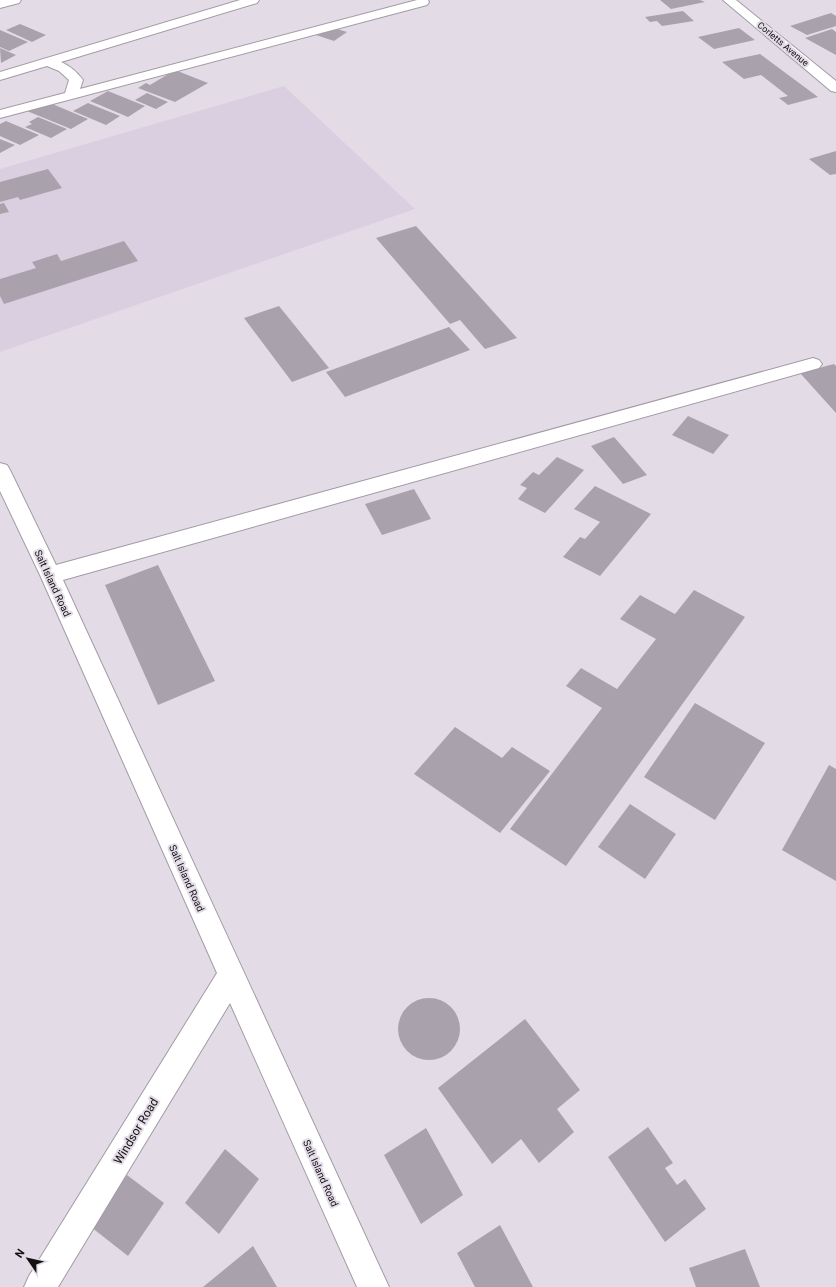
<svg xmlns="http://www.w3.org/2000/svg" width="836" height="1287" font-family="Roboto,sans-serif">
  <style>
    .built { fill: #dacfe0 }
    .building { fill: #a9a2ad }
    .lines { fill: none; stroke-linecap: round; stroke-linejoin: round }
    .minor-casing { stroke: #a29ba5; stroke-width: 2 }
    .primary-casing { stroke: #a29ba5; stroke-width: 2 }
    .minor { fill: #fff; fill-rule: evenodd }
    .primary { fill: #fff; fill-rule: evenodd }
    .labels { text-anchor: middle; stroke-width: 4; stroke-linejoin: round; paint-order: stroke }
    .far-street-label { font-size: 9px; fill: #131114; stroke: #e3dce7 }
    .street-label { font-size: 10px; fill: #131114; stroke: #e3dce7 }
    .near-street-label { font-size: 12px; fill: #131114; stroke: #e3dce7 }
  </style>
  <rect width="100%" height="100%" fill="#e3dce7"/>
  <path class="built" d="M 284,86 L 415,209 L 0,352 L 0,169 Z"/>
  <path class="building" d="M 660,0 L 700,0 L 705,2 L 671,9 Z
    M 683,11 L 694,21 L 662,26 L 657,21 L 650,22 L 645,17 Z
    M 831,13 L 836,16 L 836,26 L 807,35 L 790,26 Z
    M 20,24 L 46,35 L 32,42 L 6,30 Z
    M 334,28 L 347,32 L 334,41 L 316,35 Z
    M 739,28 L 755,40 L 714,49 L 698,37 Z
    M 832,29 L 836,32 L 836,55 L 805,38 Z
    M 0,30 L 28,42 L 9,51 L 0,47 Z
    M 0,48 L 16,55 L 1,63 Z
    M 760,54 L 818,97 L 788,105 L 779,98 L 788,96 L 761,75 L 744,79 L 722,62 Z
    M 175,70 L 208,83 L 175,102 L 138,88 L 146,83 L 150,85 Z
    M 108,91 L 145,106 L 128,117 L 90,101 Z
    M 147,93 L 168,102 L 156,109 L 135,100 Z
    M 50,103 L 88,119 L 71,129 L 27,111 L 38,105 L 43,107 Z
    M 88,103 L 120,116 L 106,125 L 73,111 Z
    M 38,117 L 67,129 L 51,138 L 25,127 L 32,124 L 29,122 Z
    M 6,121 L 39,135 L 20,145 L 0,136 L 0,124 Z
    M 0,139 L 15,145 L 0,153 Z
    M 836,151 L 836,174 L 830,175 L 809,159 Z
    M 48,169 L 62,188 L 20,200 L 18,197 L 0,202 L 0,182 Z
    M 4,203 L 9,212 L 0,214 L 0,204 Z
    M 416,226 L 517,338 L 485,349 L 460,320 L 450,324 L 376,238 Z
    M 124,241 L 138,261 L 4,304 L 0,296 L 0,279 L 36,268 L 32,262 L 57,254 L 61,261 Z
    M 279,306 L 329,368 L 292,382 L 244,318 Z
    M 449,327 L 470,350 L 345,397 L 326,372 Z
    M 834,364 L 836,366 L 836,413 L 800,373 Z
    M 688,416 L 729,435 L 713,454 L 672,435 Z
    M 614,437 L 647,475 L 623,484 L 591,446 Z
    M 557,457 L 584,470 L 545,513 L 518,499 L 527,488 L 520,485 L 533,472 L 539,475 Z
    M 595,486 L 651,514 L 600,576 L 563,557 L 580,537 L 585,539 L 600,522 L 574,509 Z
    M 414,489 L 431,519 L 382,535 L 365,504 Z
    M 158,565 L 215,681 L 158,705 L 105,585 Z
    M 694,590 L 745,617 L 566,866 L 510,829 L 602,708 L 566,686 L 581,668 L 617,689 L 656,639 L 620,619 L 640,595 L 675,614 Z
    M 695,703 L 765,743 L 715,820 L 644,777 Z
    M 455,727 L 502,758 L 512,747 L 550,771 L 500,833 L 414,774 Z
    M 829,765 L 836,769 L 836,881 L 782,850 Z
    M 630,804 L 676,834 L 645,879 L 598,847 Z
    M398 1029a31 31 0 1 1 62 0a31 31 0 1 1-62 0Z
    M 525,1019 L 580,1090 L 557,1109 L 574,1132 L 539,1163 L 521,1139 L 492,1164 L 438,1088 Z
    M 648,1127 L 673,1163 L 665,1168 L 677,1185 L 685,1179 L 706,1209 L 665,1242 L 608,1157 Z
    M 426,1128 L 463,1195 L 421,1224 L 384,1155 Z
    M 225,1149 L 259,1179 L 219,1234 L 185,1203 Z
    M 127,1175 L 164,1203 L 128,1256 L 91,1227 Z
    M 500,1225 L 533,1287 L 475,1287 L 457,1253 Z
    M 253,1246 L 277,1287 L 203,1287 Z
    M 745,1249 L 760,1287 L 696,1287 L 689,1268 Z"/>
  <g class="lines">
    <defs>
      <path id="minor" d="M 240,0 L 259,0 L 257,3 L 61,62 C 70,66 77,72 83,80 L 80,89 L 417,0 L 428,0 L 429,2 L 427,5 L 0,118 L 0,110 L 65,93 L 69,80 L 59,71 L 47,66 L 0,80 L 0,72 Z
        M 723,0 L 736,0 L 836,81 L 836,92 L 831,91 Z
        M 813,358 L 819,360 L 822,364 L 819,368 L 63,580 L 389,1287 L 357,1287 L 230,1003 L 58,1287 L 24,1287 L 29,1276 L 217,973 L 40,575 L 0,491 L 0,463 L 7,465 L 10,470 L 56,565 Z"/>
      <path id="primary" d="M 0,0 L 21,0 L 19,3 L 0,8 Z"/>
    </defs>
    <use href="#minor" class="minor-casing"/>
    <use href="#primary" class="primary-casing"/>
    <use href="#minor" class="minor"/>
    <use href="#primary" class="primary"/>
  </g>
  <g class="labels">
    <g class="far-street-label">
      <text transform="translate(783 44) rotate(40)" y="3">Corletts Avenue</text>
    </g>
    <g class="street-label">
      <text transform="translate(53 583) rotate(65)" y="4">Salt Island Road</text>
      <text transform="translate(187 878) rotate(66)" y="4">Salt Island Road</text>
      <text transform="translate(321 1173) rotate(66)" y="4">Salt Island Road</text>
    </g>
    <g class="near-street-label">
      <text transform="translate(136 1131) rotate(-59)" y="4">Windsor Road</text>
    </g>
  </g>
  <g transform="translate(28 1259) rotate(304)" stroke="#e3dce7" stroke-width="3" paint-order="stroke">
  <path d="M0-3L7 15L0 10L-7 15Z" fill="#131114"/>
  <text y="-6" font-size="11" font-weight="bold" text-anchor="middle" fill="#131114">N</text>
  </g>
</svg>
